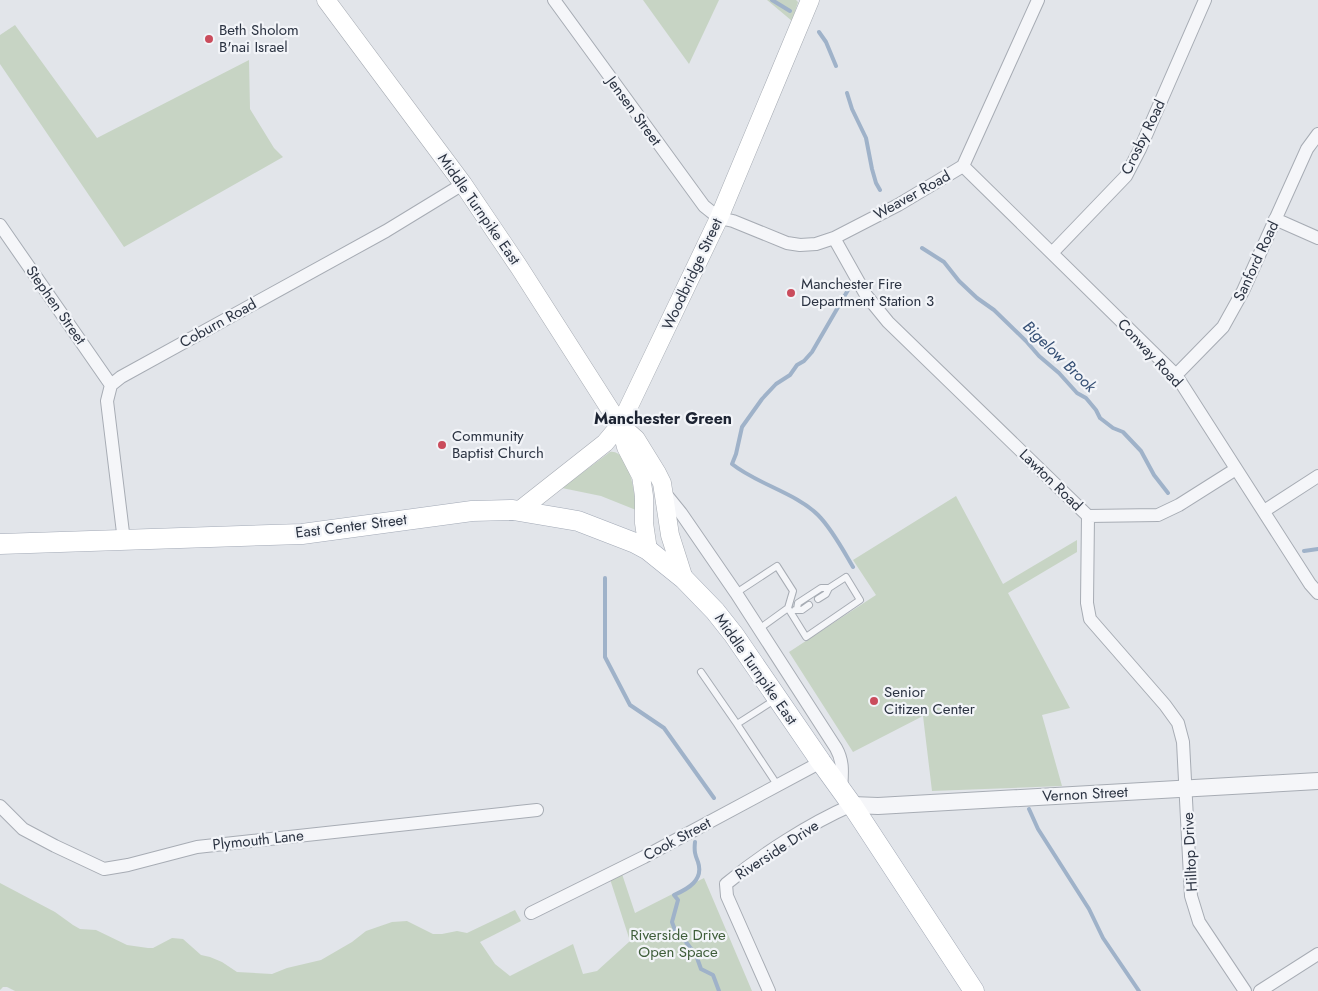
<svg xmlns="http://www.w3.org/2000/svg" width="1318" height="991" font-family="Jost,sans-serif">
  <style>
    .green { fill: #c7d4c4 }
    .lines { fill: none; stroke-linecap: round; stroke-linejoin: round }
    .stream { stroke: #9fb2c9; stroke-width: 4 }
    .service-casing { stroke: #a7acb4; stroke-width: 8 }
    .minor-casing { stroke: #a7acb4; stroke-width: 14 }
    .tertiary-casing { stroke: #a7acb4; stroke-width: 18 }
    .secondary-casing { stroke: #a7acb4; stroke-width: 19 }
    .primary-casing { stroke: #a2a9b6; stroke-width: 21 }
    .service { stroke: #f5f6f9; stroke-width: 6 }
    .minor { stroke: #f5f6f9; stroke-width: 12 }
    .tertiary { stroke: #f5f6f9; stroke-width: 16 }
    .secondary { stroke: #fff; stroke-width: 18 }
    .primary { stroke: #fff; stroke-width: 20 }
    .poi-dot { fill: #ca4c5c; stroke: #f2f4f8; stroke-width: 2 }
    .labels { text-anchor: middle; stroke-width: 4.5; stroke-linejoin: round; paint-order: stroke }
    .poi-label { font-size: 15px; fill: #2b3342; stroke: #f2f4f8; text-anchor: start }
    .street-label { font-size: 15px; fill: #2b3342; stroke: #f2f4f8 }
    .park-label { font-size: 15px; fill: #3e5d39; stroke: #f2f4f8 }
    .water-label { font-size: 16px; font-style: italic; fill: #365075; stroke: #f2f4f8 }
    .neighbourhood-label { font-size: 16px; font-weight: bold; fill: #1d2433; stroke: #f2f4f8 }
  </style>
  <rect width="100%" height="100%" fill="#e2e5ea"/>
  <path class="green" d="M 643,0 L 719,0 L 689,64 Z
    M 767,0 L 796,0 L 798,2 L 792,21 Z
    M 15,25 L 97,138 L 249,60 L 250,109 L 274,148 L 283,157 L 124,247 L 0,64 L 0,35 Z
    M 610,452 C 630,449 635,496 636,510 L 601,496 L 562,488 Z
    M 956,496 L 1003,584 L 1077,540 L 1077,552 L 1008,593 L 1070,708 L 1042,715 L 1062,786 L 932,791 L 923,716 L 853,752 L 789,652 L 876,595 L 853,560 Z
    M 621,871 L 635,913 L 704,878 L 752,991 L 15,991 L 7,987 L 3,987 L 0,990 L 0,883 L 55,912 L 73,925 L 80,929 L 96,930 L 127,945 L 148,948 L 153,948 L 172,938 L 183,939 L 201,955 L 210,957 L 222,962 L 237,972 L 272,974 L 287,968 L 321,960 L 352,942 L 366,931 L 392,922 L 407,921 L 433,934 L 442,934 L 457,931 L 467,933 L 515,910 L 521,921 L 480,942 L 495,964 L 510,976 L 573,944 L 583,974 L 597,971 L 630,941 L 609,876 Z"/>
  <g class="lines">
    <path class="stream" d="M 772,0 L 790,11
      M 819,32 L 826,42 L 836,66
      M 847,93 L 852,109 L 866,138 L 872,169 L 876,183 L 880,190
      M 922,248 L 944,262 L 959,281 L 977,298 L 994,310 L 1026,341 L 1039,356 L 1059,373 L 1077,393 L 1086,398 L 1096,410 L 1100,418 L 1113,428 L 1123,432 L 1141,451 L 1154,475 L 1168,493
      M 848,290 L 812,352 L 804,361 L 797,365 L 790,375 L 776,384 L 762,399 L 742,427 L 736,454 L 732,464 C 757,484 796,493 818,515 C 832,529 843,550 853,567
      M 1304,551 L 1318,549
      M 605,578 L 605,657 L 630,705 L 664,728 L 714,798
      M 1029,809 L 1038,829 L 1089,909 L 1103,938 L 1139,991
      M 695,842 C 694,851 695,855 698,862 C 704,880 688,889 674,895 L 678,900 L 672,922 L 676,933 L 682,937 L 696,955 L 701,969 L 713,975 L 719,991"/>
    <defs>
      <path id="service" d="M 736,593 L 777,566 L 793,591 L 788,608 L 759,629
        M 788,608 L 806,637 L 860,600 L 846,577 L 829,588 L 826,594 L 818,599
        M 797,609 L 798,603 L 821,588 L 829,588
        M 795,610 L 802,610 L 809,605
        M 701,672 L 737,724 L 776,699
        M 737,724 L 778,786"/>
      <path id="minor" d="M 554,0 L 704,206 L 719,218 L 733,221 L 787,243 L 800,245 L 816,244 L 834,238 L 898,205 L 963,166 L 1038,0
        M 963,166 L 1176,375 L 1310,584 L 1318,593
        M 1275,219 L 1318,238
        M 0,225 L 111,385
        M 834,238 L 866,295 L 888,322 L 1088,516 L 1087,603 L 1090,619 L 1165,705 L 1178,723 L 1183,742 L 1191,896 L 1199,922 L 1245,991
        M 1052,253 L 1126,176 L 1140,149 L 1205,0
        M 1176,375 L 1223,327 L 1243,291 L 1307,149 L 1318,134
        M 664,492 L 681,513 L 736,593 L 836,748 C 844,762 842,774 841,790
        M 1264,511 L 1318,476
        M 1088,516 L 1158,515 L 1179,505 L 1236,469
        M 124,541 L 107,401 L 111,385 L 121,377 L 386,231 L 463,184
        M 0,806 L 23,829 L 55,846 L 104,869 L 128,865 L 197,847 L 537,810
        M 531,913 L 644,857 L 821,762
        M 769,991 L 727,896 L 726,884 C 762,854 809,824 852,805
        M 1260,991 L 1318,954"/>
      <path id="tertiary" d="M 852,805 L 878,806 L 1318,781"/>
      <path id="secondary" d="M 326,0 L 463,184 L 519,267 L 620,425 L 636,439 L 657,473 L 662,483 L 670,535 L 684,579
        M 621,428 L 626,447 L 641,476 L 644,496 L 644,523 L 648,550
        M 520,510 L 605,443 L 620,425 L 719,218 L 810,0"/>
      <path id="primary" d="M 0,544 L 302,534 L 472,511 L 513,510 L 578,521 L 635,543 L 648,550 L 684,579 L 715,611 L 734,635 L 821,762 L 852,805 L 974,991"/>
    </defs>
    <use href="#service" class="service-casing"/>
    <use href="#minor" class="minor-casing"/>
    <use href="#tertiary" class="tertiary-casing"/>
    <use href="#secondary" class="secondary-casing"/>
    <use href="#primary" class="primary-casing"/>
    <use href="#service" class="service"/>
    <use href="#minor" class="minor"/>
    <use href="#tertiary" class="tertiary"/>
    <use href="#secondary" class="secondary"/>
    <use href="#primary" class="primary"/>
  </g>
  <g class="poi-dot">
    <circle cx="209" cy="39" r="5"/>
    <circle cx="791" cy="293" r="5"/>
    <circle cx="442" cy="445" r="5"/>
    <circle cx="874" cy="701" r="5"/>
  </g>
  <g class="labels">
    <g class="poi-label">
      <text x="219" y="35">Beth Sholom<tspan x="219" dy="17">B'nai Israel</tspan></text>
      <text x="801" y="289">Manchester Fire<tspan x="801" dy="17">Department Station 3</tspan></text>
      <text x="452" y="441">Community<tspan x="452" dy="17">Baptist Church</tspan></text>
      <text x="884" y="697">Senior<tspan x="884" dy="17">Citizen Center</tspan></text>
    </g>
    <g class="street-label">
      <text transform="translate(634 111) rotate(54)" y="5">Jensen Street</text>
      <text transform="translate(1143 137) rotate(-64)" y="5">Crosby Road</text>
      <text transform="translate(912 195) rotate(-29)" y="5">Weaver Road</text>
      <text transform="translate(479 209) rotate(55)" y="5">Middle Turnpike East</text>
      <text transform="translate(1256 261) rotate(-65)" y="5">Sanford Road</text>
      <text transform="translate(692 274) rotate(-65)" y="5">Woodbridge Street</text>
      <text transform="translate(56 305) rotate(55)" y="5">Stephen Street</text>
      <text transform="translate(218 323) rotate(-29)" y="5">Coburn Road</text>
      <text transform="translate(1150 353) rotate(47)" y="5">Conway Road</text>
      <text transform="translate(1051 480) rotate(44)" y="5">Lawton Road</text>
      <text transform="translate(351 526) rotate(-7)" y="5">East Center Street</text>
      <text transform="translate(756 669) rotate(55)" y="5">Middle Turnpike East</text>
      <text transform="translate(1085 794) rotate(-3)" y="5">Vernon Street</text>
      <text transform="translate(677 839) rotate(-28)" y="5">Cook Street</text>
      <text transform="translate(258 840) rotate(-6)" y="5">Plymouth Lane</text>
      <text transform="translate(777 850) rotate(-33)" y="5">Riverside Drive</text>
      <text transform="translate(1190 852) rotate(-93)" y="5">Hilltop Drive</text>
    </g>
    <g class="park-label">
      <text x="678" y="940">Riverside Drive<tspan x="678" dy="17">Open Space</tspan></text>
    </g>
    <g class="water-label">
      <text transform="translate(1060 356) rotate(44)" y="6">Bigelow Brook</text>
    </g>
    <g class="neighbourhood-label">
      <text x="663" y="424">Manchester Green</text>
    </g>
  </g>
</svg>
